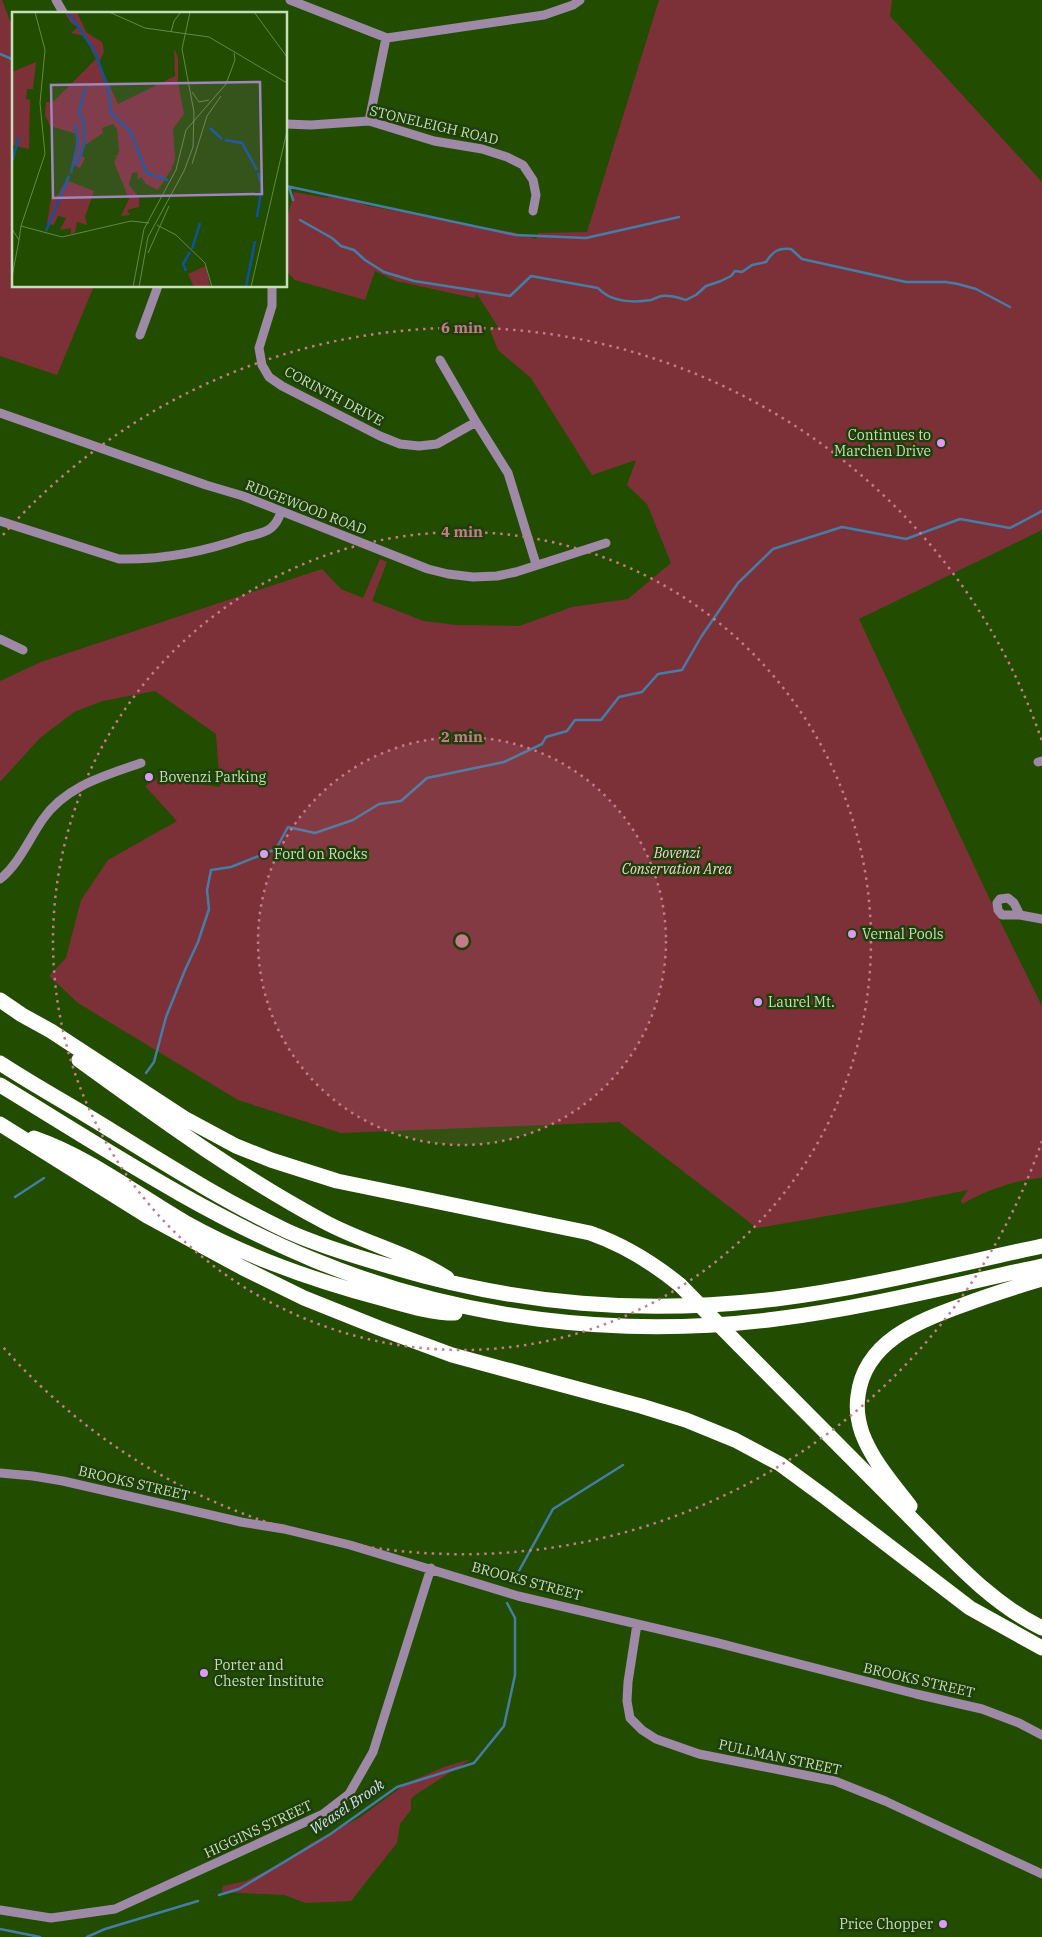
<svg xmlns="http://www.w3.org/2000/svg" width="1042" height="1937" font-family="'IBM Plex Serif',serif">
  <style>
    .green { fill: #7c3139 }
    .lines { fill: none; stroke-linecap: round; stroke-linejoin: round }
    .stream { stroke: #467da7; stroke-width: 2.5 }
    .minor { stroke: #9e89a7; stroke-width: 9 }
    .highway { stroke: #fff; stroke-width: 15 }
    .highway-bridge { stroke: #fff; stroke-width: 15 }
    .ring { fill: none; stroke: #c47c8b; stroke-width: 2.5; stroke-dasharray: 2.5 5 }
    .poi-dot { fill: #db9af6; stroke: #1f3f0a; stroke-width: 2 }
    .labels { text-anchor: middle; stroke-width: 5; stroke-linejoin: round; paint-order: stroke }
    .street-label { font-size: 14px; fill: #c6dfbb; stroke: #1f3f0a }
    .poi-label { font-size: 14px; fill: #c6dfbb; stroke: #1f3f0a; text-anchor: start }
    .park-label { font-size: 14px; font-style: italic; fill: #f4d5d6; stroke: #1f3f0a }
    .water-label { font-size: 15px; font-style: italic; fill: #d3e3f9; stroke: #1f3f0a }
    .inset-river { fill: none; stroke: #0f539f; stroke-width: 2.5 }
    .inset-road { fill: none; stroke: #64874b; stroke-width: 1 }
    .view { fill: #a086bd; fill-opacity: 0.15; stroke: #a086bd; stroke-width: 2.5 }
    .inset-edge { fill: none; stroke: #c6dfbb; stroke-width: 2.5 }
    .centre { fill: #c47c8b; stroke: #1f3f0a; stroke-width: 2.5 }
    .ring-label { font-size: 15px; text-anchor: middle; font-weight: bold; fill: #c47c8b; stroke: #1f3f0a; stroke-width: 5; stroke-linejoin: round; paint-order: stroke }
  </style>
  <rect width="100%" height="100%" fill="#224c00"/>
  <path class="green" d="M 0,0 L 2,0 L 14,31 L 14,286 L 94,286 L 57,375 L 0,356 Z
    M 659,0 L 892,0 L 890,16 L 1042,182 L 1042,530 L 859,619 L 998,917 L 1042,1006 L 1042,1178 C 1014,1180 987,1190 962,1204 L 961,1200 L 968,1190 L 902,1203 L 757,1228 L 619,1122 L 341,1133 L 238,1100 L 78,1003 L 49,976 L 66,958 L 81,900 L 108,860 L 177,821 L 145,786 L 159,778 L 220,787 L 216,734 L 155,691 L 103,701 L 74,712 L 40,738 L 0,782 L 0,681 L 41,662 L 322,569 L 341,589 L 363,598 L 380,559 L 387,562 L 372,601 L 424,621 L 456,625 L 519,626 L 572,607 L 628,599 L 671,563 L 647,504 L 627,485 L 636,460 L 592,475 L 531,378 L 498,350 L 490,330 L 498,327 L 477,294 L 474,298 L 396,281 L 375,271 L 365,300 L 295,280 L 286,271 L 286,222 L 294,192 L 327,198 L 329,197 L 353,201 L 369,206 L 517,233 L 536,239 L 538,233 L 587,232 Z
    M 471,1759 L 415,1795 L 411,1799 L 411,1810 L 400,1824 L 397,1843 L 351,1901 L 306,1903 L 284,1895 L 222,1892 L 223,1886 L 246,1881 L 281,1863 L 313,1842 L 359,1818 L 407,1783 L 444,1767 Z"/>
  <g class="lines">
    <path class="stream" d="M 0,54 L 14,60
      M 286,186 L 516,235 L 586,238 L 679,217
      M 289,187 L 293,200
      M 300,220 L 332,238 L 341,246 L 354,250 L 365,260 L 384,272 L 414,281 L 510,296 L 531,276 L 598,288 C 610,302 633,303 651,300 C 655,299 659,296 662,296 C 671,295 679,298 686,300 L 696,295 L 706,286 L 721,281 L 731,276 L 735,271 L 742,272 L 752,265 L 766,262 C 773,251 778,248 791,249 L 802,259 L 906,282 L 946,282 L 958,284 L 976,289 L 1010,307
      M 146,1073 L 154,1062 L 166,1017 L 185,970 L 198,942 L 209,909 L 207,890 L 211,870 L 231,867 L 276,849 L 288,827 L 315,833 L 353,820 L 379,804 L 401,801 L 427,778 L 504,762 L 542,744 L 546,737 L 567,731 L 575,720 L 601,720 L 619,697 L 642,692 L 658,674 L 682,670 L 701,637 L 738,583 L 773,549 L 842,527 L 906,539 L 960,519 L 1010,528 L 1042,511
      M 15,1197 L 44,1178
      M 514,1580 L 553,1509 L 623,1465
      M 219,1895 L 239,1889 L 329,1835 L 397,1787 L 474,1763 L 504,1726 L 515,1675 L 515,1618 L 507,1603
      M 0,1929 L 40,1937
      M 87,1937 L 105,1929 L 198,1901"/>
    <path class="minor" d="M 56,0 L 64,14
      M 290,0 L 387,38 L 544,15 L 573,5 L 580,0
      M 369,121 L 386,38
      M 286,124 L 311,125 L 369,121 L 434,141 L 482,149 L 507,157 L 523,165 L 533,180 L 536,195 L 533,211
      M 272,286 L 272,306 L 259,348 L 262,365 L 269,377 L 282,386 L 380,436 L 400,444 L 419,446 L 437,444 L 476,422
      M 140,335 L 158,286
      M 440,360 L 476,422 L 508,473 L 536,564
      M 0,413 L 206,485 L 243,496 L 428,569 L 448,574 L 473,577 L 497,576 L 516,572 L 606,543
      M 0,521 L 119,559 C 163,560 204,552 246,537 C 254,535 265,533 271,528 C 277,523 279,518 281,512
      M 0,639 L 23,650
      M 1038,762 L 1042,761
      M 0,879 C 19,864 29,839 43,819 C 66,786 104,776 141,763
      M 1020,915 L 1014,903 L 1008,898 L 1000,899 L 997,903 L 998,910 L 1002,915 L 1020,915 L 1042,919
      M 0,1473 L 33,1476 L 63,1481 L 241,1522 L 284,1529 L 350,1545 L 518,1596 L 718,1643 L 916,1694 L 982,1709 L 1019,1723 L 1042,1735
      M 637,1624 L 628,1682 L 627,1701 L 630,1718 L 642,1730 L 656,1739 L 699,1754 L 835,1781 L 885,1801 L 1042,1874
      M 0,1910 L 51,1918 L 115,1909 L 323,1814 L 349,1794 L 373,1752 L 431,1568"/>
    <path class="highway" d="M 0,1000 L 22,1015 L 51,1031 L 184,1118 L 236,1146 L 271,1160 L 337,1181 L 590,1233 C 624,1245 652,1262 680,1285
      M 79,1060 C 158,1117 237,1175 323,1221 C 363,1243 409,1253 447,1278
      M 0,1063 C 26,1080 54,1096 81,1112 C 149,1153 215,1197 287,1231 C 320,1246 357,1257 392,1267 C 520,1305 642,1315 776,1299 C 865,1288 954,1265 1042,1246
      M 0,1085 C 102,1147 203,1214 314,1260 C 460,1320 620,1339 776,1319 C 865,1308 954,1285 1042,1266
      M 0,1124 L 147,1216 L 243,1268 L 304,1298 L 379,1328 L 452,1355 L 641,1406 L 686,1420 L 735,1440 L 780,1464 L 825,1497 L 970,1608 L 1042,1648
      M 34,1138 C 89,1157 136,1194 186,1223 C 249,1258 315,1281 384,1299 C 406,1305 431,1313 455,1313
      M 739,1345 C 796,1402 852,1459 909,1516 C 950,1557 989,1602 1042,1628
      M 910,1506 C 892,1483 872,1460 862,1433 C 858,1421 856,1409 858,1396 C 864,1342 918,1321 963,1305 C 989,1295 1015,1287 1042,1279"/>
    <path class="highway-bridge" d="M 680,1285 L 739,1345"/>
  </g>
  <circle cx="462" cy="941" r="204" fill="#c47c8b" fill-opacity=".12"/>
  <g class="ring">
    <circle cx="462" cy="941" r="204"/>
    <circle cx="462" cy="941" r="409"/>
    <path d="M1042 1141A613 613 0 0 1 3 1347M3 535A613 613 0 0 1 1042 741"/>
  </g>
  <g class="poi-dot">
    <circle cx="941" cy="443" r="5"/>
    <circle cx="149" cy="777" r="5"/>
    <circle cx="264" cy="854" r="5"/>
    <circle cx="852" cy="934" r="5"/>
    <circle cx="758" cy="1002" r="5"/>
    <circle cx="204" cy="1673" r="5"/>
    <circle cx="943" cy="1924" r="5"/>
  </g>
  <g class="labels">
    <g class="street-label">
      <text transform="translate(434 125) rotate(13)" y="5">STONELEIGH ROAD</text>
      <text transform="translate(334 396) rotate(28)" y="5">CORINTH DRIVE</text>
      <text transform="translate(306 507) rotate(21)" y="5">RIDGEWOOD ROAD</text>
      <text transform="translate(134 1483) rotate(13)" y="5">BROOKS STREET</text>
      <text transform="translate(527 1581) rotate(15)" y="5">BROOKS STREET</text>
      <text transform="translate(919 1680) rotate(13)" y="5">BROOKS STREET</text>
      <text transform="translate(780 1757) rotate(12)" y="5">PULLMAN STREET</text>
      <text transform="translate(258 1829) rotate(-25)" y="5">HIGGINS STREET</text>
    </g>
    <g class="poi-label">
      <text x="931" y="440" text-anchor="end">Continues to<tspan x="931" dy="16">Marchen Drive</tspan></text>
      <text x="159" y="782">Bovenzi Parking</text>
      <text x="274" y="859">Ford on Rocks</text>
      <text x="862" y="939">Vernal Pools</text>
      <text x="768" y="1007">Laurel Mt.</text>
      <text x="214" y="1670">Porter and<tspan x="214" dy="16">Chester Institute</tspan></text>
      <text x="933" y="1929" text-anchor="end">Price Chopper</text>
    </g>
    <g class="park-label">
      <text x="677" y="858">Bovenzi<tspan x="677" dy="16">Conservation Area</tspan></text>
    </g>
    <g class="water-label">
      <text transform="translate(347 1807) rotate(-34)" y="5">Weasel Brook</text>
    </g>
  </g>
  <g transform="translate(12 12)">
    <rect width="275" height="275" fill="#224c00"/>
    <path d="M 52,0 L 65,0 L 74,20 L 90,30 L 92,39 L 87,51 L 106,92 L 163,64 L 162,36 L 166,46 L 166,70 L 172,102 L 161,117 L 163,147 L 159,158 L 146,178 L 134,172 L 129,165 L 126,168 L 125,160 L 120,161 L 117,173 L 127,185 L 127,195 L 115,198 L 118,203 L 109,204 L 117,187 L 102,150 L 105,145 L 101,144 L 105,144 L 107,139 L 105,117 L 101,112 L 90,116 L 91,121 L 73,133 L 70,144 L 73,146 L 68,156 L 61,153 L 65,122 L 38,114 L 33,103 L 34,90 L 41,90 L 84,47 L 72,24 L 59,21 L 66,15 L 59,11 ZM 24,50 L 21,77 L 15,77 L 14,87 L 18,88 L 17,137 L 0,133 L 0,60 ZM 54,168 L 82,179 L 73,205 L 75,213 L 65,210 L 63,221 L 59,222 L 59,216 L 48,218 L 54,206 L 46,204 L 42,213 L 35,212 L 39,186 L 46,183 ZM 194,254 L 198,275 L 182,275 L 176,262 Z" fill="#7c3139"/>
    <path class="inset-river" d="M 56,0 L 83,40 L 96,76 L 99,101 L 118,119 L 135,161 L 156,168M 198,116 L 210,127M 213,128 L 230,131 L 245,158M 0,150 L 7,125M 65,153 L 72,132 L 72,111 L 67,101 L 73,76M 59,161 L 66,130 L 63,112M 245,205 L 250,174 L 246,161M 34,219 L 57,164M 180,237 L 188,211M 174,259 L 171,252 L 178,240M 234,275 L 243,229"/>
    <path class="inset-road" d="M 97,0 L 133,16 L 197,25 L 275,71M 242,0 L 275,45M 159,20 L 162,9 L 169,0M 180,80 L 187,90 L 197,88M 180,152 L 195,104 L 209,84M 145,213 L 164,223 L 193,251 L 200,275M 9,214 L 33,142 L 28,91 L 33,38 L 23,0M 0,217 L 7,228 L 0,265M 7,228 L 9,214 L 50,225 L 119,209 L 137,211M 136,241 L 157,194M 121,275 L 132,217 L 164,158 L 174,118 L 214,72 L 223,48 L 222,41M 127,275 L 136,225 L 172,159 L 181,135 L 182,100 L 170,37 L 178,0M 239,275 L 275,119"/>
    <path class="view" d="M 248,70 L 250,182 L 41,186 L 39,73 Z"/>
    <rect width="275" height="275" class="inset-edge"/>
  </g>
  <circle cx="462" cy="941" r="8" class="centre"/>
  <g class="ring-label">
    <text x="462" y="333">6 min</text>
    <text x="462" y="537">4 min</text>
    <text x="462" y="742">2 min</text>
  </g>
</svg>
